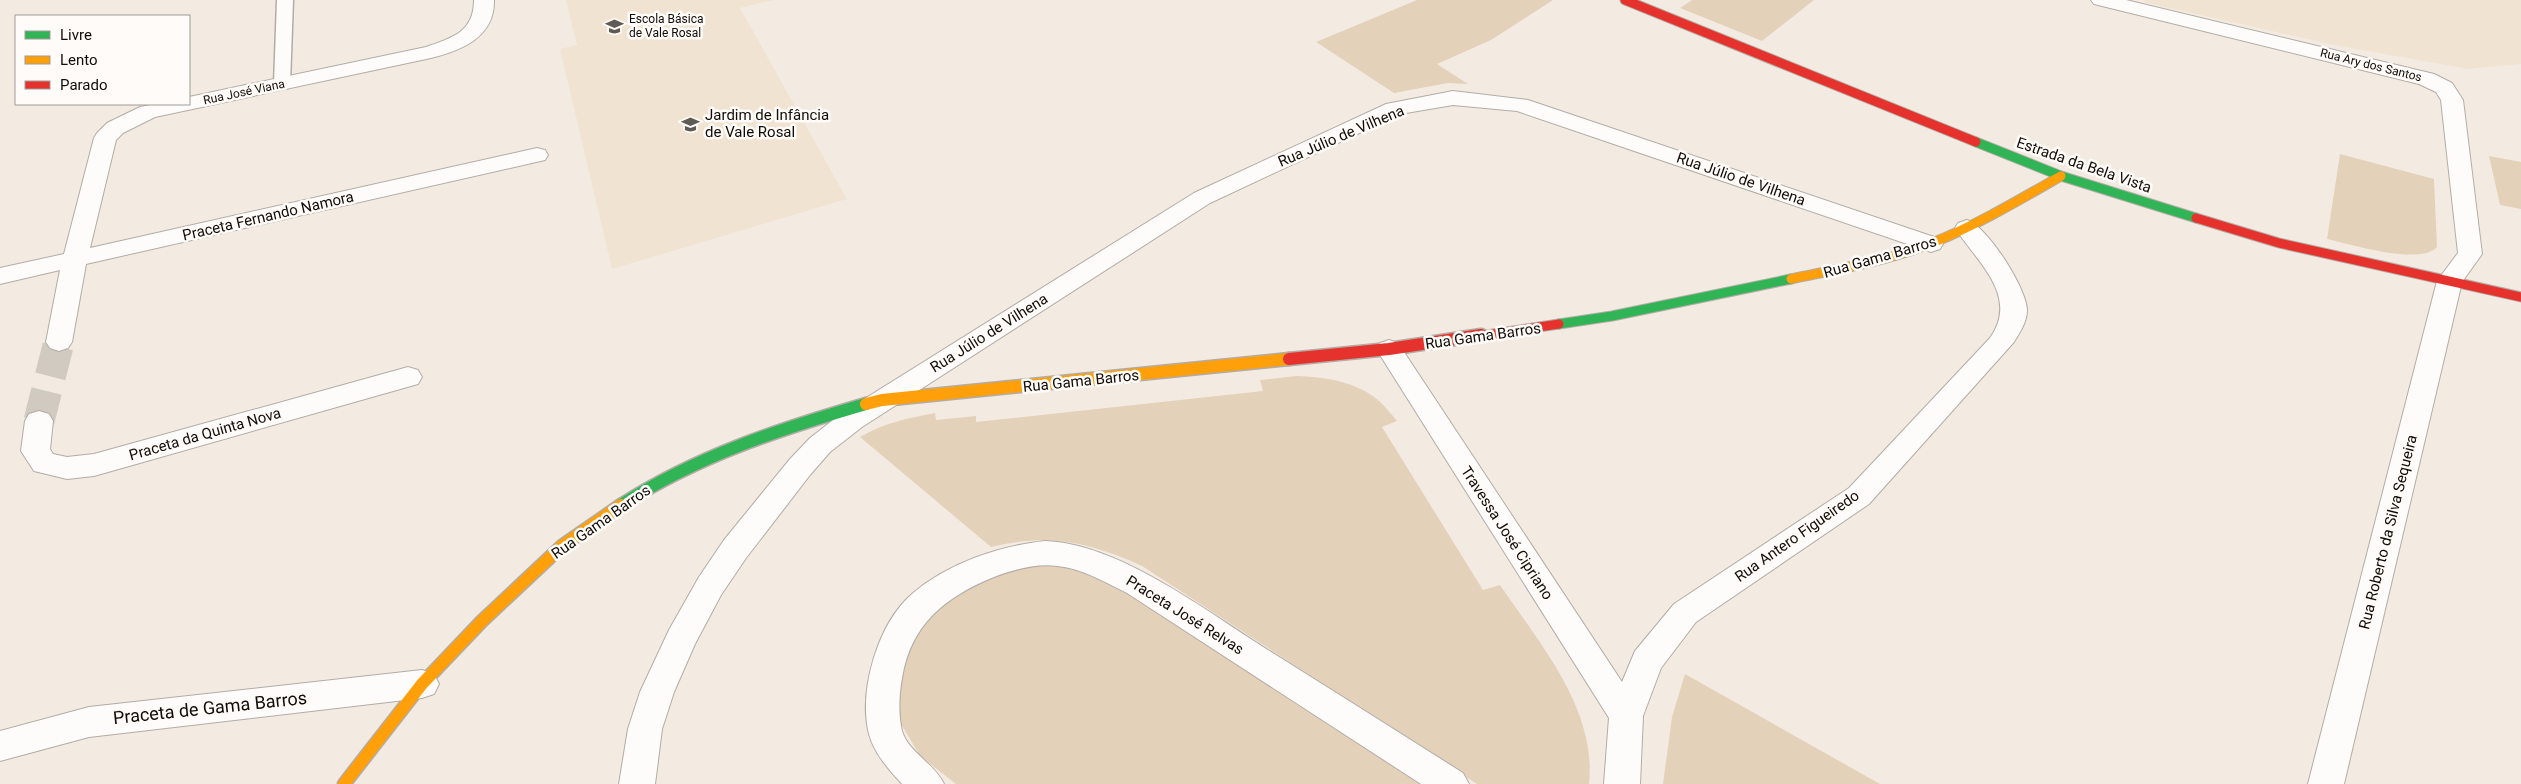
<svg xmlns="http://www.w3.org/2000/svg" width="2521" height="784" font-family="Roboto,sans-serif">
  <style>
    .built { fill: #f0e3d2 }
    .green { fill: #e4d1ba }
    .lines { fill: none; stroke-linecap: round; stroke-linejoin: round }
    .street-tunnel { stroke: #d1cac1; stroke-width: 31; stroke-dasharray: 31 15; stroke-linecap: butt }
    .lane-casing { stroke: #b2aca5; stroke-width: 3 }
    .street-casing { stroke: #b2aca5; stroke-width: 2 }
    .fast-far1-casing { stroke: #b2aca5; stroke-width: 11 }
    .fast-casing { stroke: #b2aca5; stroke-width: 15 }
    .slow-far1-casing { stroke: #b2aca5; stroke-width: 11 }
    .slow-casing { stroke: #b2aca5; stroke-width: 15 }
    .jam-far1-casing { stroke: #b2aca5; stroke-width: 11 }
    .jam-casing { stroke: #b2aca5; stroke-width: 15 }
    .lane { fill: #fdfcfb; fill-rule: evenodd }
    .street { fill: #fdfcfb; fill-rule: evenodd }
    .fast-far1 { stroke: #30b455; stroke-width: 9 }
    .fast { stroke: #30b455; stroke-width: 12 }
    .slow-far1 { stroke: #ff9f0a; stroke-width: 9 }
    .slow { stroke: #ff9f0a; stroke-width: 12 }
    .jam-far1 { stroke: #e5322d; stroke-width: 9 }
    .jam { stroke: #e5322d; stroke-width: 12 }
    .labels { text-anchor: middle; stroke-width: 5; stroke-linejoin: round; paint-order: stroke }
    .far-poi-label { font-size: 12px; fill: #110c07; stroke: #fefbf8; text-anchor: start }
    .far-street-label { font-size: 12px; fill: #110c07; stroke: #fefbf8 }
    .poi-label { font-size: 15px; fill: #110c07; stroke: #fefbf8; text-anchor: start }
    .street-label { font-size: 15px; fill: #110c07; stroke: #fefbf8 }
    .near-street-label { font-size: 18px; fill: #110c07; stroke: #fefbf8 }
  </style>
  <rect width="100%" height="100%" fill="#f3ebe2"/>
  <path class="built" d="M 566,0 L 774,0 L 740,8 L 847,199 L 612,269 L 560,49 L 577,45 Z
    M 2145,0 L 2521,0 L 2521,64 L 2468,69 L 2329,44 L 2144,2 Z"/>
  <path class="green" d="M 1417,0 L 1553,0 L 1491,40 L 1437,64 L 1468,84 L 1448,83 L 1394,93 L 1316,42 Z
    M 1692,0 L 1814,0 L 1762,41 L 1680,8 Z
    M 2340,154 L 2434,179 L 2437,247 C 2420,266 2350,244 2327,239 Z
    M 2489,156 L 2521,162 L 2521,209 L 2500,205 Z
    M 1296,376 C 1325,377 1355,381 1378,400 C 1385,406 1391,414 1397,421 L 1382,427 L 1483,590 L 1500,585 C 1540,644 1597,709 1589,784 L 1477,784 L 1142,566 C 1089,542 1048,533 991,547 L 860,437 C 884,423 908,418 935,413 L 936,420 L 976,416 L 976,422 L 1263,391 L 1260,380 Z
    M 1037,563 L 1080,568 L 1114,582 L 1419,784 L 956,784 L 920,756 L 900,722 L 895,688 L 918,624 L 966,583 Z
    M 1685,674 L 1880,784 L 1663,784 L 1672,717 Z"/>
  <g class="lines">
    <path class="street-tunnel" d="M 39,421 L 59,342"/>
    <defs>
      <path id="lane" d="M 277,0 L 293,0 L 290,84 L 288,88 L 276,88 L 274,84 Z"/>
      <path id="street" d="M 474,0 L 494,0 C 495,37 462,50 431,58 L 155,117 L 123,133 L 116,140 L 90,248 L 537,148 L 545,150 L 548,155 L 545,160 L 86,264 L 72,342 L 68,348 L 59,351 L 50,348 L 46,342 L 60,270 L 0,284 L 0,268 L 64,254 L 94,138 L 97,133 L 107,123 L 140,107 L 156,104 L 189,104 L 189,97 L 426,47 C 452,38 474,32 474,0 Z
        M 2091,0 L 2126,0 L 2434,74 L 2452,83 L 2463,100 L 2482,254 L 2462,282 L 2344,784 L 2308,784 L 2437,281 L 2458,253 L 2441,100 L 2436,92 L 2419,84 L 2094,4 Z
        M 1453,91 L 1528,100 L 1940,239 L 1943,244 L 1940,249 L 1931,252 L 1922,249 L 1517,111 L 1453,105 L 1400,114 L 1210,203 L 862,427 L 830,452 L 810,475 L 746,558 L 721,595 L 695,644 L 674,692 L 662,729 L 655,784 L 619,784 L 628,729 L 640,692 L 669,630 L 699,577 L 724,540 L 790,459 L 810,438 L 842,413 L 1194,193 L 1386,104 Z
        M 1967,220 C 1987,226 2027,289 2027,310 C 2027,322 2020,332 2014,342 L 1869,504 L 1696,622 L 1661,668 L 1643,716 L 1640,784 L 1604,784 L 1609,718 L 1380,355 L 1376,349 L 1380,343 L 1389,340 L 1398,343 L 1622,682 L 1635,651 L 1674,604 L 1849,488 L 1990,338 C 2020,296 1977,262 1955,228 L 1958,223 Z
        M 408,367 L 418,370 L 422,377 L 418,384 L 94,476 L 67,479 L 34,471 L 21,451 L 25,421 L 29,414 L 39,411 L 49,414 L 53,421 L 50,449 L 53,454 L 67,457 L 94,454 Z
        M 1045,541 C 1118,543 1206,611 1268,650 C 1333,691 1398,732 1463,773 L 1469,784 L 1421,784 L 1127,593 C 1105,582 1081,568 1057,566 C 1036,563 1013,570 994,577 C 945,597 911,624 902,678 C 899,695 898,713 902,731 C 908,752 935,764 944,784 L 902,784 C 889,770 874,753 869,734 C 858,691 878,623 912,594 C 948,563 999,546 1045,541 Z
        M 422,670 L 434,674 L 439,684 L 434,694 L 422,698 L 89,737 L 0,761 L 0,731 L 89,707 Z"/>
      <path id="fast-far1" d="M 1976,142 L 2061,176 L 2196,218
        M 1559,324 L 1612,316 L 1791,279"/>
      <path id="fast" d="M 621,505 C 697,456 780,429 866,404"/>
      <path id="slow-far1" d="M 1791,279 C 1838,269 1887,261 1932,243 C 1977,225 2019,200 2061,176"/>
      <path id="slow" d="M 866,404 L 882,400 L 1289,359
        M 344,784 L 422,684 L 482,621 L 562,546 L 621,505"/>
      <path id="jam-far1" d="M 1625,0 L 1976,142
        M 2196,218 L 2279,243 L 2521,297
        M 1473,337 L 1559,324"/>
      <path id="jam" d="M 1289,359 L 1389,349 L 1481,335"/>
    </defs>
    <use href="#lane" class="lane-casing"/>
    <use href="#street" class="street-casing"/>
    <use href="#fast-far1" class="fast-far1-casing"/>
    <use href="#fast" class="fast-casing"/>
    <use href="#slow-far1" class="slow-far1-casing"/>
    <use href="#slow" class="slow-casing"/>
    <use href="#jam-far1" class="jam-far1-casing"/>
    <use href="#jam" class="jam-casing"/>
    <use href="#lane" class="lane"/>
    <use href="#street" class="street"/>
    <use href="#fast-far1" class="fast-far1"/>
    <use href="#fast" class="fast"/>
    <use href="#slow-far1" class="slow-far1"/>
    <use href="#slow" class="slow"/>
    <use href="#jam-far1" class="jam-far1"/>
    <use href="#jam" class="jam"/>
  </g>
  <defs>
    <symbol id="school-bare" viewBox="-9 -9 18 18"><path d="M0-5L7-2L0 1L-7-2ZM-4 1L0 2.5L4 1V4Q0 6-4 4Z" fill="#605a54" stroke="#fefbf8" stroke-width="2.5" paint-order="stroke"/></symbol>
  </defs>
  <g fill-rule="evenodd">
    <use href="#school-bare" x="602" y="14" width="25" height="25"/>
    <use href="#school-bare" x="678" y="112" width="25" height="25"/>
  </g>
  <g class="labels">
    <g class="far-poi-label">
      <text x="629" y="23">Escola Básica<tspan x="629" dy="14">de Vale Rosal</tspan></text>
    </g>
    <g class="far-street-label">
      <text transform="translate(2371 65) rotate(14)" y="4">Rua Ary dos Santos</text>
      <text transform="translate(244 92) rotate(-12)" y="4">Rua José Viana</text>
    </g>
    <g class="poi-label">
      <text x="705" y="120">Jardim de Infância<tspan x="705" dy="17">de Vale Rosal</tspan></text>
    </g>
    <g class="street-label">
      <text transform="translate(1341 136) rotate(-23)" y="5">Rua Júlio de Vilhena</text>
      <text transform="translate(2084 165) rotate(19)" y="5">Estrada da Bela Vista</text>
      <text transform="translate(1741 179) rotate(19)" y="5">Rua Júlio de Vilhena</text>
      <text transform="translate(268 216) rotate(-13)" y="5">Praceta Fernando Namora</text>
      <text transform="translate(1880 257) rotate(-16)" y="5">Rua Gama Barros</text>
      <text transform="translate(989 333) rotate(-32)" y="5">Rua Júlio de Vilhena</text>
      <text transform="translate(1483 336) rotate(-8)" y="5">Rua Gama Barros</text>
      <text transform="translate(1081 381) rotate(-6)" y="5">Rua Gama Barros</text>
      <text transform="translate(205 434) rotate(-16)" y="5">Praceta da Quinta Nova</text>
      <text transform="translate(601 522) rotate(-35)" y="5">Rua Gama Barros</text>
      <text transform="translate(2388 532) rotate(-76)" y="5">Rua Roberto da Silva Sequeira</text>
      <text transform="translate(1507 533) rotate(57)" y="5">Travessa José Cipriano</text>
      <text transform="translate(1797 536) rotate(-35)" y="5">Rua Antero Figueiredo</text>
      <text transform="translate(1185 615) rotate(32)" y="5">Praceta José Relvas</text>
    </g>
    <g class="near-street-label">
      <text transform="translate(210 708) rotate(-6)" y="6">Praceta de Gama Barros</text>
    </g>
  </g>
  <rect x="15" y="15" width="175" height="90" fill="#fefbf8" stroke="#9f9b98"/>
  <rect x="25" y="31" width="25" height="8" fill="#30b455" stroke="#9f9b98"/>
  <text x="60" y="40" font-size="15" fill="#110c07">Livre</text>
  <rect x="25" y="56" width="25" height="8" fill="#ff9f0a" stroke="#9f9b98"/>
  <text x="60" y="65" font-size="15" fill="#110c07">Lento</text>
  <rect x="25" y="81" width="25" height="8" fill="#e5322d" stroke="#9f9b98"/>
  <text x="60" y="90" font-size="15" fill="#110c07">Parado</text>
</svg>
